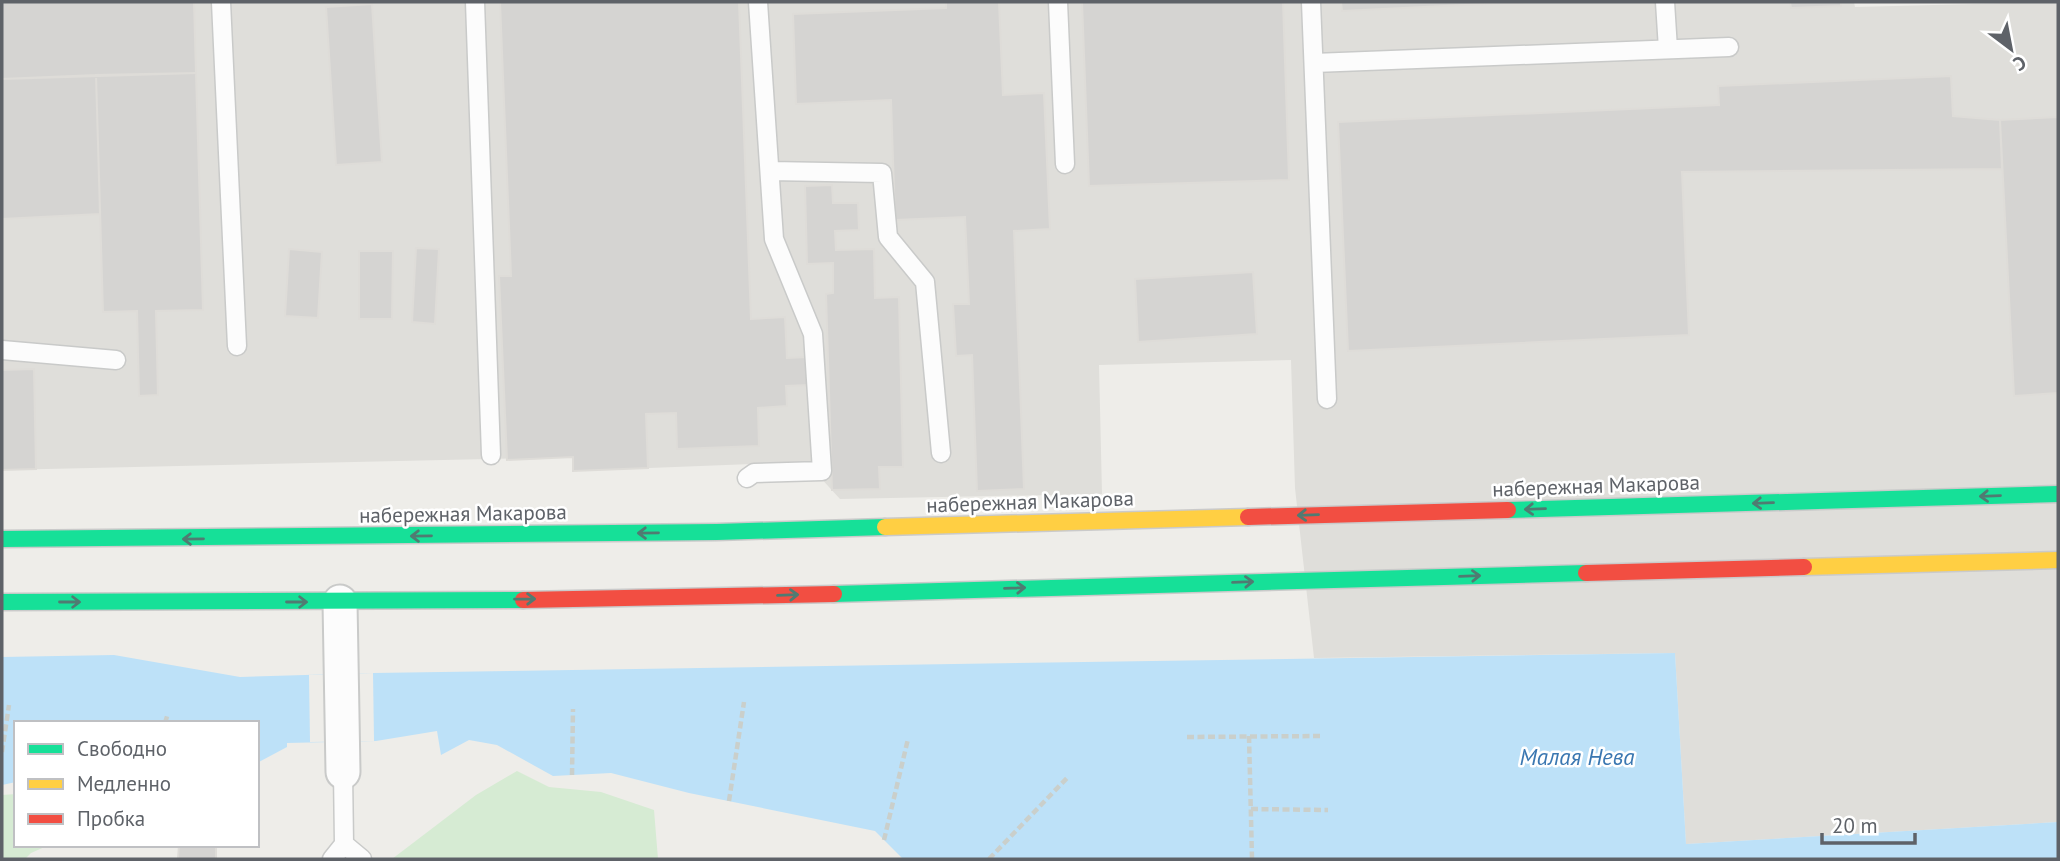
<svg xmlns="http://www.w3.org/2000/svg" width="2060" height="861" font-family="'PT Sans',sans-serif">
  <style>
    .industrial { fill: #dfdeda }
    .green { fill: #d6ebd3 }
    .water { fill: #bde1f8 }
    .pier { fill: #eeede9 }
    .building { fill: #d5d4d2; stroke: #dedcd8; stroke-width: 2 }
    .lines { fill: none; stroke-linecap: round; stroke-linejoin: round }
    .lane-casing { stroke: #c9cac9; stroke-width: 21 }
    .street-casing { stroke: #c9cac9; stroke-width: 37 }
    .fast-casing { stroke: #cacaca; stroke-width: 19 }
    .slow-casing { stroke: #cacaca; stroke-width: 19 }
    .jam-casing { stroke: #cacaca; stroke-width: 19 }
    .path { stroke: #cacfcb; stroke-width: 4.5; stroke-dasharray: 7 3.5; stroke-linecap: butt }
    .lane { stroke: #fcfcfc; stroke-width: 18 }
    .street { stroke: #fcfcfc; stroke-width: 33 }
    .fast { stroke: #16e098; stroke-width: 16 }
    .slow { stroke: #ffcf43; stroke-width: 16 }
    .jam { stroke: #f24e42; stroke-width: 16 }
    .oneway { stroke: #507b72 }
    .labels { text-anchor: middle; stroke-width: 5; stroke-linejoin: round; paint-order: stroke }
    .street-label { font-size: 21px; fill: #5e6268; stroke: #fff }
    .water-label { font-size: 23px; font-style: italic; fill: #3a77b1; stroke: #fff }
  </style>
  <rect width="100%" height="100%" fill="#eeede9"/>
  <path class="industrial" d="M 2,2 L 1854,2 L 1855,7 L 2058,2 L 2058,822 L 1686,844 L 1675,653 L 1314,658 L 1295,488 L 1291,360 L 1099,365 L 1102,494 L 840,499 L 806,462 L 573,471 L 572,457 L 2,470 Z"/>
  <path class="green" d="M 517,771 L 549,787 L 601,792 L 654,810 L 658,859 L 392,859 L 476,795 Z
    M 16,794 L 16,845 L 49,845 L 31,853 L 25,859 L 2,859 L 2,795 Z"/>
  <path class="water" d="M 1675,653 L 1686,844 L 2058,822 L 2058,859 L 903,859 L 875,831 L 689,793 L 611,773 L 553,776 L 497,745 L 469,740 L 441,755 L 437,731 L 376,741 L 287,743 L 287,747 L 257,763 L 257,723 L 16,723 L 16,782 L 2,785 L 2,657 L 114,655 L 240,677 L 373,673 Z"/>
  <path class="pier" d="M 373,673 L 374,741 L 310,742 L 309,675 Z"/>
  <path class="building" d="M 2,2 L 194,2 L 196,73 L 2,79 Z
    M 500,2 L 739,2 L 751,319 L 785,317 L 787,358 L 808,357 L 809,385 L 786,386 L 787,406 L 758,408 L 759,446 L 677,449 L 676,413 L 646,414 L 648,468 L 573,471 L 573,457 L 507,460 L 499,276 L 511,276 Z
    M 946,2 L 999,2 L 1003,95 L 1044,93 L 1050,229 L 1014,231 L 1024,489 L 977,491 L 972,355 L 956,356 L 953,304 L 969,304 L 965,217 L 895,220 L 891,100 L 796,104 L 793,14 L 946,8 Z
    M 1082,2 L 1283,2 L 1289,180 L 1089,186 Z
    M 1341,2 L 1526,2 L 1342,11 Z
    M 1790,2 L 1841,2 L 1841,6 L 1791,8 Z
    M 372,4 L 382,162 L 336,165 L 326,7 Z
    M 196,73 L 203,310 L 156,311 L 158,395 L 139,396 L 137,311 L 103,312 L 96,75 Z
    M 96,75 L 100,214 L 2,219 L 2,79 Z
    M 1951,76 L 1953,116 L 2000,120 L 2002,169 L 1682,172 L 1689,335 L 1348,351 L 1338,122 L 1719,105 L 1718,86 Z
    M 2058,117 L 2058,393 L 2014,396 L 2000,120 Z
    M 832,185 L 833,203 L 858,203 L 859,230 L 835,231 L 836,250 L 874,249 L 875,298 L 899,297 L 903,467 L 879,467 L 880,489 L 832,490 L 826,294 L 833,293 L 833,263 L 807,264 L 805,186 Z
    M 416,248 L 439,249 L 435,324 L 412,322 Z
    M 289,249 L 322,252 L 318,318 L 285,316 Z
    M 359,251 L 393,251 L 392,319 L 359,319 Z
    M 1253,272 L 1257,334 L 1138,342 L 1135,279 Z
    M 34,369 L 36,469 L 2,470 L 2,370 Z
    M 179,845 L 216,845 L 216,859 L 178,859 Z"/>
  <g class="lines">
    <defs>
      <path id="lane" d="M 221,2 L 237,346
        M 475,2 L 491,455
        M 1058,2 L 1065,164
        M 1311,2 L 1327,399
        M 1665,2 L 1668,49
        M 1314,63 L 1729,47
        M 770,171 L 882,173 L 888,237 L 925,282 L 941,453
        M 2,350 L 116,360
        M 747,478 L 754,473 L 822,471 L 813,334 L 774,239 L 758,2
        M 344,844 L 362,859
        M 332,859 L 344,844 L 343,772"/>
      <path id="street" d="M 340,602 L 343,772"/>
      <path id="fast" d="M 1508,510 L 2058,494
        M 2,539 L 717,532 L 885,527
        M 834,594 L 1586,573
        M 2,602 L 523,600"/>
      <path id="slow" d="M 885,527 L 1248,517
        M 1804,567 L 2058,560"/>
      <path id="jam" d="M 1248,517 L 1508,510
        M 1586,573 L 1804,567
        M 523,600 L 834,594"/>
    </defs>
    <use href="#lane" class="lane-casing"/>
    <use href="#street" class="street-casing"/>
    <use href="#fast" class="fast-casing"/>
    <use href="#slow" class="slow-casing"/>
    <use href="#jam" class="jam-casing"/>
    <path class="path" d="M 165,723 L 168,713
      M 1249,736 L 1252,859
      M 1187,737 L 1321,736
      M 2,752 L 9,705
      M 572,775 L 573,709
      M 729,801 L 744,702
      M 1251,809 L 1328,810
      M 884,840 L 908,739
      M 989,859 L 1067,778"/>
    <use href="#lane" class="lane"/>
    <use href="#street" class="street"/>
    <use href="#fast" class="fast"/>
    <use href="#slow" class="slow"/>
    <use href="#jam" class="jam"/>
  </g>
  <defs><path id="oneway-shaft" d="M-6 0H5M1.5-3L5.5 0L1.5 3" fill="none" stroke-width="1.6" stroke-linecap="round" stroke-linejoin="round" transform="scale(1.75)"/></defs>
  <g class="oneway">
    <use href="#oneway-shaft" transform="translate(1990 496) rotate(178)"/>
    <use href="#oneway-shaft" transform="translate(1763 503) rotate(178)"/>
    <use href="#oneway-shaft" transform="translate(1535 509) rotate(178)"/>
    <use href="#oneway-shaft" transform="translate(1308 515) rotate(178)"/>
    <use href="#oneway-shaft" transform="translate(648 533) rotate(179)"/>
    <use href="#oneway-shaft" transform="translate(421 536) rotate(179)"/>
    <use href="#oneway-shaft" transform="translate(193 539) rotate(179)"/>
    <use href="#oneway-shaft" transform="translate(1470 576) rotate(-2)"/>
    <use href="#oneway-shaft" transform="translate(1243 582) rotate(-2)"/>
    <use href="#oneway-shaft" transform="translate(1015 588) rotate(-2)"/>
    <use href="#oneway-shaft" transform="translate(788 595) rotate(-2)"/>
    <use href="#oneway-shaft" transform="translate(525 599) rotate(-1)"/>
    <use href="#oneway-shaft" transform="translate(70 602)"/>
    <use href="#oneway-shaft" transform="translate(297 602)"/>
  </g>
  <g class="labels">
    <g class="street-label">
      <text transform="translate(1596 486) rotate(-2)" y="7">набережная Макарова</text>
      <text transform="translate(1030 502) rotate(-2)" y="7">набережная Макарова</text>
      <text transform="translate(463 514) rotate(-1)" y="7">набережная Макарова</text>
    </g>
    <g class="water-label">
      <text x="1577" y="765">Малая Нева</text>
    </g>
  </g>
  <rect width="2060" height="861" fill="none" stroke="#5e6268" stroke-width="7"/>
  <rect x="14" y="721" width="245" height="126" fill="#ffffff" stroke="#bfc0c3" stroke-width="2"/>
  <rect x="28" y="744" width="35" height="10" fill="#16e098" stroke="#bfc0c3" stroke-width="2"/>
  <text x="77" y="756" font-size="21" fill="#5e6268">Свободно</text>
  <rect x="28" y="779" width="35" height="10" fill="#ffcf43" stroke="#bfc0c3" stroke-width="2"/>
  <text x="77" y="791" font-size="21" fill="#5e6268">Медленно</text>
  <rect x="28" y="814" width="35" height="10" fill="#f24e42" stroke="#bfc0c3" stroke-width="2"/>
  <text x="77" y="826" font-size="21" fill="#5e6268">Пробка</text>
  <g transform="translate(2011 49) rotate(148)" stroke="#ffffff" stroke-width="5" paint-order="stroke">
  <path d="M0-5L12 26L0 18L-12 26Z" fill="#5e6268"/>
  <text y="-10" font-size="19" font-weight="bold" text-anchor="middle" fill="#5e6268">С</text>
  </g>
  <path d="M1822 833v10h93v-10" fill="none" stroke="#5e6268" stroke-width="3.5"/>
  <text x="1832" y="833" font-size="21" fill="#5e6268" stroke="#ffffff" stroke-width="5" paint-order="stroke">20 m</text>
</svg>
